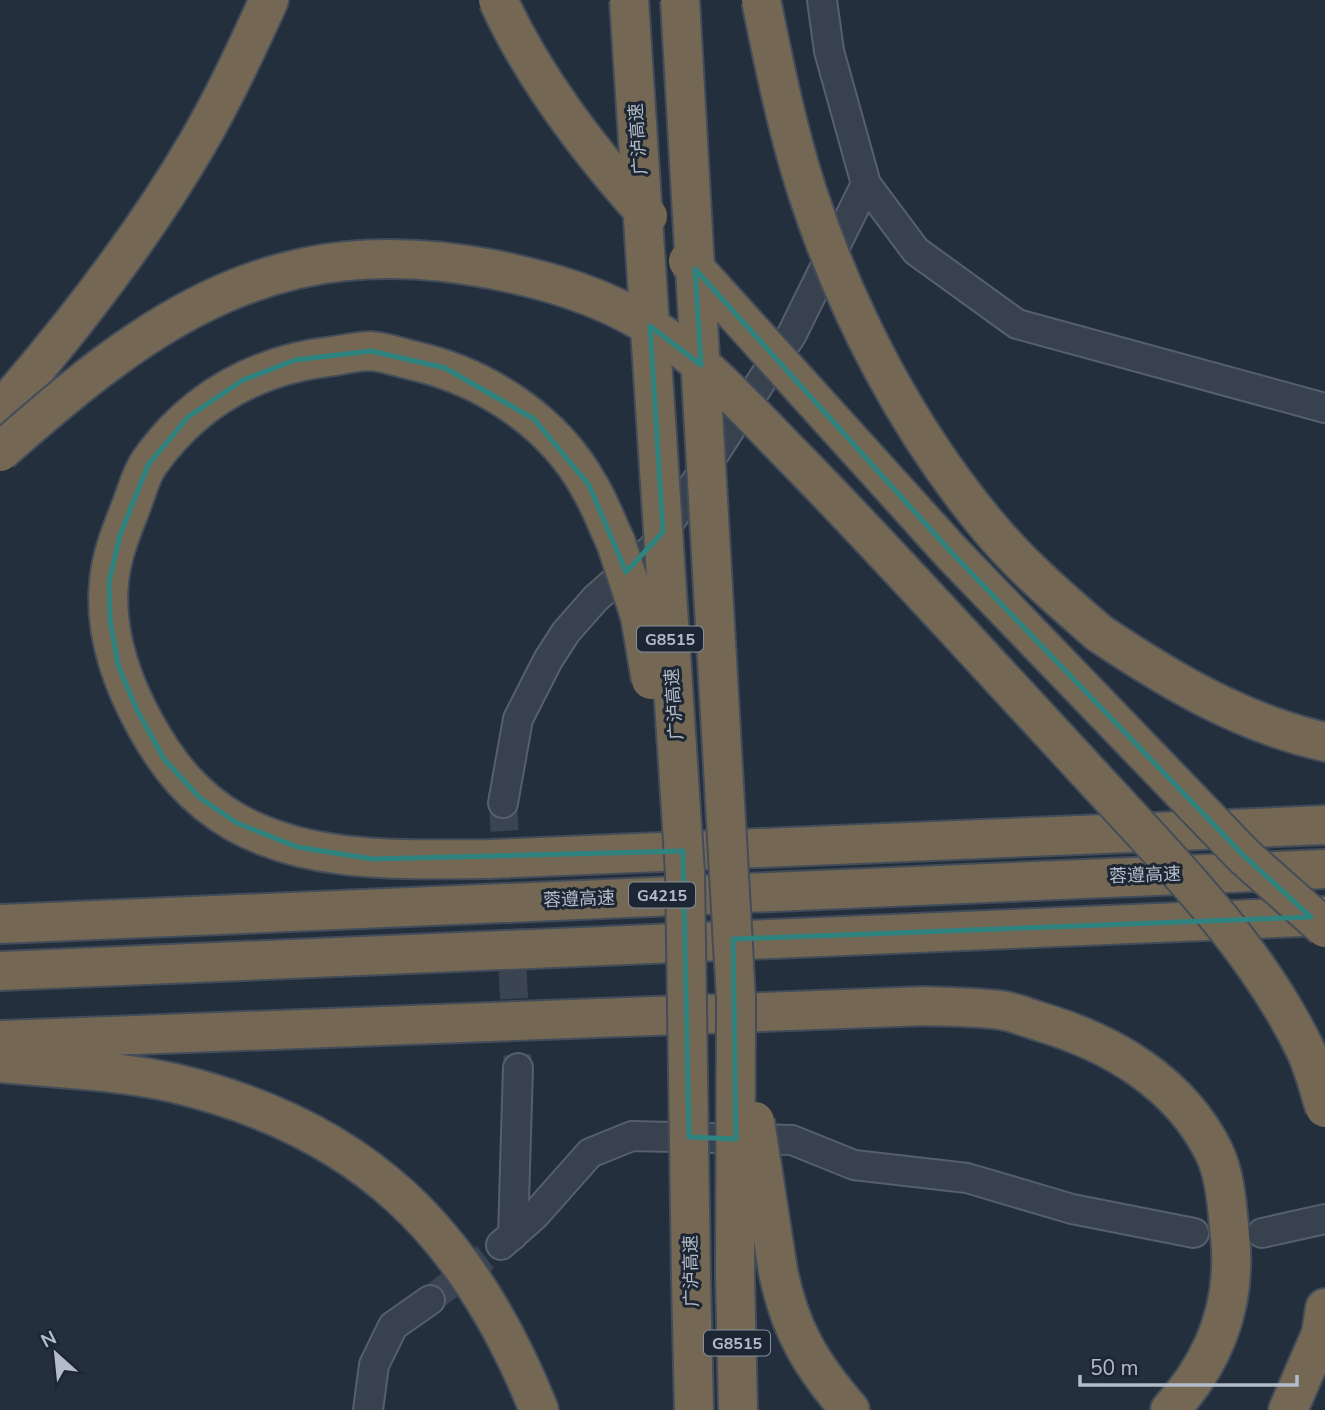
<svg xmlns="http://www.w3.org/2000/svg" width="1325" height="1410" font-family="'Nunito Sans','Noto Sans SC',sans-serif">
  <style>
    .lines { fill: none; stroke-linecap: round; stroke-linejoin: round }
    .minor-tunnel { stroke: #3a4453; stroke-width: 28; stroke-dasharray: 28 14; stroke-linecap: butt }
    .minor-casing { stroke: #565f6c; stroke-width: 32 }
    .highway-casing { stroke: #434c59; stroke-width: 42 }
    .minor { stroke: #38414e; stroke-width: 28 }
    .highway { stroke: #746855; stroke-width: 38 }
    .highway-bridge-casing { stroke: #434c59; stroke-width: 42; stroke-linecap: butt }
    .highway-bridge { stroke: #746855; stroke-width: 38 }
    .marked { fill: none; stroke: #308480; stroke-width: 5; stroke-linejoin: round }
    .labels { text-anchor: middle; stroke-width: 6; stroke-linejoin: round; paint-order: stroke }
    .shield { fill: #1d2633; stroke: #878f9c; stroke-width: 2 }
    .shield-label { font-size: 16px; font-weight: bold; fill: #b4bcc9 }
    .street-label { font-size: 18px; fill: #b4bcc9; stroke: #1d2633 }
  </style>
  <rect width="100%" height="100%" fill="#242f3e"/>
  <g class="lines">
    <path class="minor-tunnel" d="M 503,803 L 518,1068
      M 430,1300 L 501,1245"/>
    <defs>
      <path id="minor" d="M 822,0 L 829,51 L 866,184 L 916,251 L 1017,324 L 1325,408
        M 503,803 L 518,719 L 548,660 L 566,632 L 596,598 L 653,548 L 792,334 L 866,184
        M 1262,1233 L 1325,1219
        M 513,1235 L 518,1068
        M 501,1245 L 535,1215 L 590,1153 L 632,1136 L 792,1140 L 854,1165 L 967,1178 L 1072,1209 L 1194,1233
        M 368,1410 L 374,1365 L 393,1326 L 430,1300"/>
      <path id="highway" d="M 0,411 C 73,327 141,240 197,144 C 224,98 247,48 269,0
        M 616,543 C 607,524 600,504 589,486 C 554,422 485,377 415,361 C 401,358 385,352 371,351 C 359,351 346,354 334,356 C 258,364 194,399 149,463 C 140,476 136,495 130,509 C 121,532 111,557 109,582 C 104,633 122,683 146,726 C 168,766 195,799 235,822 C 311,865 404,859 489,859 L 1325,825
        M 1099,633 C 1169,680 1241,723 1325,742
        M 0,924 L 1325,869
        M 0,971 L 1325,916
        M 0,1040 L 926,1006 C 951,1007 976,1007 1000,1010 C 1014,1012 1028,1018 1041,1022 C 1112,1043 1180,1083 1214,1152 C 1226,1177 1227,1208 1230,1236 C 1237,1303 1216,1360 1170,1410
        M 0,1063 C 57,1069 118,1070 174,1083 C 363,1128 468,1232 539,1410
        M 778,1271 C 790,1330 811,1365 850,1410
        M 735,1275 L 738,1410
        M 691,1278 L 694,1410
        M 1288,1410 L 1321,1334 L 1325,1308"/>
    </defs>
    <use href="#minor" class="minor-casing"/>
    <use href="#highway" class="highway-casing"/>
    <use href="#minor" class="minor"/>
    <use href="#highway" class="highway"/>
    <defs>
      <path id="highway-bridge" d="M 498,0 C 534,79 590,152 648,216
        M 629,0 L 685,873 L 691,1278
        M 680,0 L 736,999 L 735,1275
        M 761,0 C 774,64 787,129 807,191 C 846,311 907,429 988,526 C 1021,566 1060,599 1099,633
        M 688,261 L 952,553 L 1244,856 L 1325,928
        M 0,452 C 153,316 276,228 491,269 C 546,280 600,295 648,325 C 701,358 743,405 786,449 C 861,525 932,603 1004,681 C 1048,729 1092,776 1136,824 C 1201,894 1263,963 1305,1049 C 1314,1068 1319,1089 1325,1108
        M 616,543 L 640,616 L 651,680
        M 755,1121 L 778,1271"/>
    </defs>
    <use href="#highway-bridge" class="highway-bridge-casing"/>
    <use href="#highway-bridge" class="highway-bridge"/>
  </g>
  <path class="marked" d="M 695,269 L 952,553 L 1244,856 L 1311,917 L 733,939 L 736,1139 L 689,1137 L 683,851 L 373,859 L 297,847 L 237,823 L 200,798 L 164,759 L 137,710 L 118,665 L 110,620 L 109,582 L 120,535 L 148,465 L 188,417 L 243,380 L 295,360 L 371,351 L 445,368 L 534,419 L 589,485 L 626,572 L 663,532 L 650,326 L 701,365 Z"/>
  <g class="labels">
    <g class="shield">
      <rect x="637" y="626.5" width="66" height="25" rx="5"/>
      <rect x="629" y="882.5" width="66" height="25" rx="5"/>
      <rect x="704" y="1330.5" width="66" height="25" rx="5"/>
    </g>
    <g class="shield-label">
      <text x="670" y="645">G8515</text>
      <text x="662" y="901">G4215</text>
      <text x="737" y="1349">G8515</text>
    </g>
    <g class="street-label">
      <text transform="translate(638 139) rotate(-94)" y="6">广泸高速</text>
      <text transform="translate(674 704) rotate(-94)" y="6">广泸高速</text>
      <text transform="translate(1145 875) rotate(-2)" y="6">蓉遵高速</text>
      <text transform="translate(579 899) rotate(-2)" y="6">蓉遵高速</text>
      <text transform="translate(691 1271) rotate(-91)" y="6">广泸高速</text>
    </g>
  </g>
  <g transform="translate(56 1354) rotate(333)" stroke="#1d2633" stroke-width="5" paint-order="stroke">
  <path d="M0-5L12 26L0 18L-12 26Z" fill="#b4bcc9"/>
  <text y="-10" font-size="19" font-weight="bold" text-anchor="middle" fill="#b4bcc9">N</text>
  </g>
  <path d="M1080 1375v10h217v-10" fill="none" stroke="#b4bcc9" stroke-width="3.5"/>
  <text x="1090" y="1375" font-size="21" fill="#b4bcc9" stroke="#1d2633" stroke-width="5" paint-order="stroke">50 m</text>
</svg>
